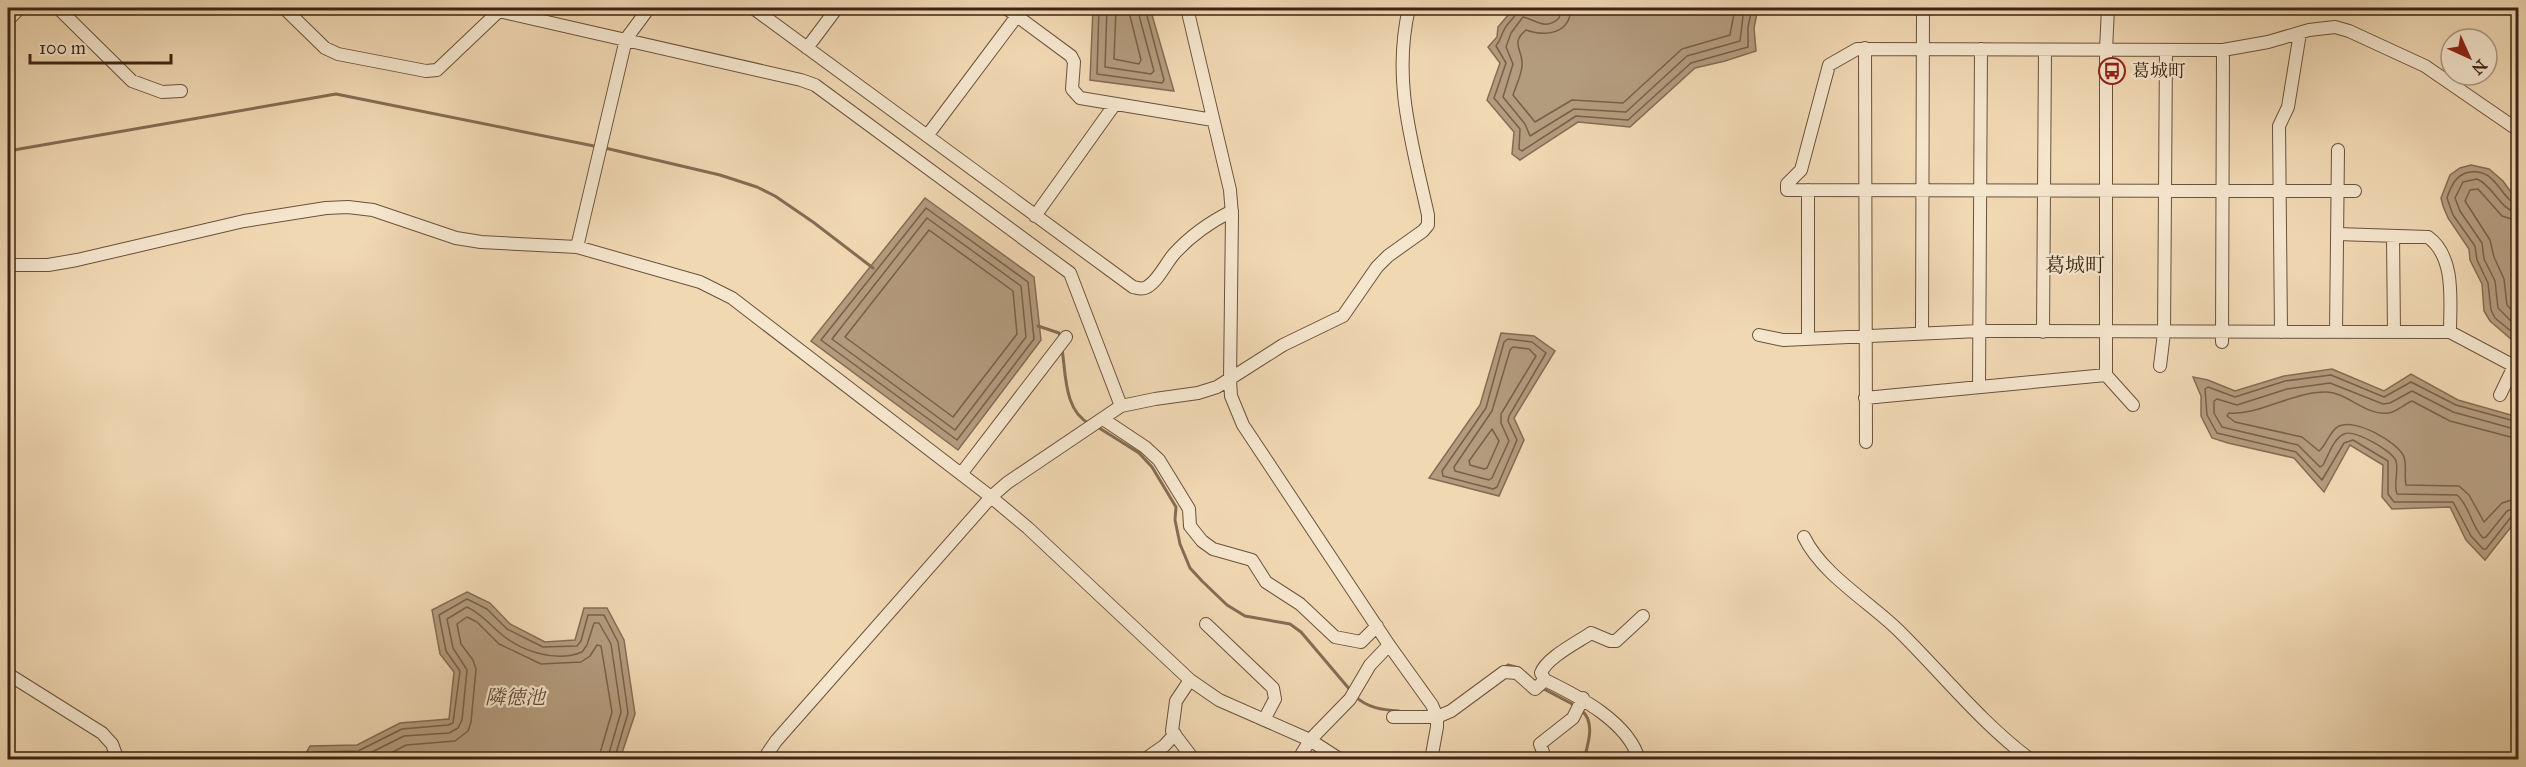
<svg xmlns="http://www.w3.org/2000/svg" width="2526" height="767" font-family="'IM FELL Great Primer','Noto Serif JP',serif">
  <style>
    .water { fill: #b39b7d; stroke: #846c53; stroke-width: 1.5 }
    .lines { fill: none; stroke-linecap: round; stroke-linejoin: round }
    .shore { stroke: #786048; stroke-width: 1.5 }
    .stream { stroke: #846c53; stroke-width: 3 }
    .minor-casing { stroke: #6a523c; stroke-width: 14 }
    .minor { stroke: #f5e6ce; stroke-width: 12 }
    .labels { text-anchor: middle; stroke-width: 4.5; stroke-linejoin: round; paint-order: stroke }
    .poi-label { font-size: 18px; fill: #3d2514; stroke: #f5e6ce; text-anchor: start }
    .neighbourhood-label { font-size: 20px; fill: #3d2514; stroke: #f5e6ce }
    .water-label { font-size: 20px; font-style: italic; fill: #604834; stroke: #f5e6ce }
  </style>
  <rect width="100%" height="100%" fill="#f0d8b3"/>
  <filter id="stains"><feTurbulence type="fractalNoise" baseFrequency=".00333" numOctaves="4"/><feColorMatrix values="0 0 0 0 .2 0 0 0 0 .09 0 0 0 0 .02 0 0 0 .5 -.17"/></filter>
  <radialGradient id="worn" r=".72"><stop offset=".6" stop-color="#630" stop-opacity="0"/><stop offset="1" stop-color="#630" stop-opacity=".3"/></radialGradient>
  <path class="water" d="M 1093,8 L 1150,8 L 1174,91 L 1090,80 Z
    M 1514,8 L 1546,12 L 1553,8 L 1758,8 L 1754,28 L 1756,51 L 1725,61 L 1695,68 L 1630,127 L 1578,122 L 1520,160 L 1512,154 L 1514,132 L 1487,100 L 1500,63 L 1488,47 L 1497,37 L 1498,27 Z
    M 2471,165 L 2489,169 L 2503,181 L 2518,202 L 2518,345 L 2490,321 L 2484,311 L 2482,284 L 2470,260 L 2469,249 L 2448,218 L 2443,206 L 2441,198 L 2450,175 L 2460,168 Z
    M 925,198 L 1034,277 L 1041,340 L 958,450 L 811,341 Z
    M 1501,333 L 1534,336 L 1555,351 L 1514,418 L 1524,440 L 1499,496 L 1429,478 L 1480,405 Z
    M 2332,369 L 2384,391 L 2411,374 L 2458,400 L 2518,417 L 2518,518 L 2485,560 L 2466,540 L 2450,507 L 2392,509 L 2382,497 L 2383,465 L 2350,445 L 2324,492 L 2294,458 L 2228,443 L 2212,438 L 2201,416 L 2201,396 L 2193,377 L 2208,380 L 2235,391 L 2284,376 Z
    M 467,592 L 490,603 L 510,624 L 545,642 L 575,640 L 584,608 L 607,608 L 624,640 L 635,714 L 620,759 L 303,759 L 310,746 L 357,745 L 400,723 L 449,719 L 454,672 L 440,654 L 432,610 Z"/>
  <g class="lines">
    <path class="shore" d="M 1099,8 L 1097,74 L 1162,83 L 1164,80 L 1145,8
      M 1107,8 L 1105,67 L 1151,74 L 1154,71 L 1137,8
      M 1116,8 L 1114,59 L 1139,64 L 1141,60 L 1128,8
      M 1518,8 C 1517,17 1509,21 1505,28 C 1501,35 1501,40 1496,46 L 1506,63 L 1494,98 L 1520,129 L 1519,149 L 1522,151 L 1576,116 L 1628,120 L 1691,63 L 1748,47 L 1748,27 L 1752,8
      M 1562,8 L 1559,18 C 1546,31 1536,20 1523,17 L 1511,33 L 1506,47 L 1513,64 L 1503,97 L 1525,124 L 1530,136 L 1574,109 L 1626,112 L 1687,56 L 1740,41 L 1744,8
      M 1571,8 C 1570,34 1546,37 1526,30 C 1509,44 1524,50 1522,66 C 1521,76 1516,86 1513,95 L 1535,122 L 1572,100 L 1623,103 L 1682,49 L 1730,35 L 1735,8
      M 2518,204 C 2501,202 2496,164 2466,173 C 2456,176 2450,188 2447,198 L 2453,215 L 2475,246 L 2477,260 L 2488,283 L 2491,310 L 2495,318 L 2518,337
      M 926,208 L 1028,282 L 1034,339 L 957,440 L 821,340 Z
      M 2518,212 C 2500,211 2494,186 2477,179 L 2463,182 L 2455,198 L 2460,211 L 2482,243 L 2484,259 L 2495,281 L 2498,308 L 2518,328
      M 927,218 L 1021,286 L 1026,337 L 955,430 L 832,339 Z
      M 2518,221 L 2502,216 L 2478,189 L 2470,190 L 2465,201 L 2490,240 L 2494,257 L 2504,279 L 2507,305 L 2518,317
      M 929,230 L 1013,291 L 1017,334 L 953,417 L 845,337 Z
      M 1508,339 L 1532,342 L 1546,353 L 1509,416 L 1508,421 L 1517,440 L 1497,487 L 1493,489 L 1443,476 L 1442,471 L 1486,408 L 1504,342 Z
      M 1513,347 L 1529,349 L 1536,356 L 1501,414 L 1501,423 L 1509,441 L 1492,478 L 1489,480 L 1455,471 L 1454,467 L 1492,411 L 1510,350 Z
      M 2518,422 L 2456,405 L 2411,382 L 2384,397 L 2331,375 L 2285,381 L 2235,397 L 2208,387 L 2205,389 L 2207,415 L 2217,433 L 2296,452 L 2322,480 L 2344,443 L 2353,440 L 2388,461 L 2388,494 L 2394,502 L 2453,502 L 2471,536 L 2483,549 L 2486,549 L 2511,517 L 2518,515
      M 1492,429 L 1499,441 L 1487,468 L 1484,469 L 1470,465 L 1469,461 Z
      M 2518,430 L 2453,412 L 2412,391 L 2390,403 L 2383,404 L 2330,383 L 2287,389 L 2237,405 L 2217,399 L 2214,401 L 2214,413 L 2222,427 L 2298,445 L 2320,467 L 2323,465 C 2328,456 2334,438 2344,434 C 2354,429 2393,451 2396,461 C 2399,472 2393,484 2397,494 L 2457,495 C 2470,506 2471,526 2483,538 L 2486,537 L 2507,511 L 2518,507
      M 2518,439 L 2450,421 L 2412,401 C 2404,404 2397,412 2388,413 C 2366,416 2348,393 2327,392 C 2294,391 2258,416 2229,413 L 2227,416 L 2235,422 L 2302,437 L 2319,451 C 2327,445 2329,431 2339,426 C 2355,418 2398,442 2404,457 C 2407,466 2404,476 2406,485 L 2459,486 L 2469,495 L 2484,522 L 2502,503 L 2518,498
      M 310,760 L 314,752 L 358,751 L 402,729 L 448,725 L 453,723 L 460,671 L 446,651 L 439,615 L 467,599 L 487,609 L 507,629 L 543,647 L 577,646 L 581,641 L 588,615 L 604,615 L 618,642 L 628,713 L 614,760
      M 322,760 L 360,758 L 404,736 L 449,733 L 458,728 L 462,720 L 467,670 L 453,648 L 447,619 L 467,607 C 482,614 489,624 501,634 C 521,651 556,663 582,652 L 587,645 L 594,623 L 599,623 L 611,644 L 621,712 L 607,760
      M 378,760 L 406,745 L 455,741 L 468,731 L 471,722 L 476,669 L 473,660 L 461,644 L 457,624 L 467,617 L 477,622 L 499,644 L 541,664 L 581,662 L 590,656 L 597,645 L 601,646 L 612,712 L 598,760"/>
    <path class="stream" d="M 605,148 L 720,175 L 757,187 L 775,196 L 813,222 L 873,268
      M 8,151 L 336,94 L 599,147
      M 1038,326 L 1059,333 L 1060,337
      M 1062,349 C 1066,374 1064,411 1090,424
      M 1096,426 L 1139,453 L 1152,467 L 1176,507 L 1175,520 L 1180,544 L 1190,568 L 1202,581 L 1227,605 L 1245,616 L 1290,624 L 1301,632 L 1351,691
      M 1505,667 L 1508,665 L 1519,668
      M 1542,688 L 1576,706
      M 1355,696 C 1367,708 1383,710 1399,711
      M 1581,710 C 1596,722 1588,743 1584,760"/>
    <defs>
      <path id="minor" d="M 58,8 L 132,81 L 162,92 L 181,91
        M 284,8 L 325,48 L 338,54 L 426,71 L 437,70 L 499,11 L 801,80 L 815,85 L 1070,273 L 1121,406
        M 753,8 L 1133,287 C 1138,288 1142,290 1147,287 C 1158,281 1166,263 1174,254 C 1191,235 1210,222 1232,211
        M 1006,8 L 1071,56 L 1074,62 L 1072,89 L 1080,98 L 1213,120
        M 1187,8 L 1230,190 L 1232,215 L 1230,380 L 1231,396 L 1243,425 L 1389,645 L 1432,705 L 1437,717 L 1437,727 L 1431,760
        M 2108,8 L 2106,50 L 2106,375 L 2133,405
        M 2209,8 L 2229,8
        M 8,20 L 20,8
        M 807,48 L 837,8
        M 1865,48 L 1866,442
        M 927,136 L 1023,8
        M 2355,191 L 1787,190 L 1787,184 L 1801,170 L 1829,65 L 1857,49 L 2223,50 L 2268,42 L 2309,30 L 2335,27 L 2349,31 L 2425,66 L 2518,130
        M 1035,216 L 1115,104
        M 2337,234 L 2428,237 C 2456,257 2450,302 2450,332
        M 2393,236 L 2394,332
        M 577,247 L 626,39 L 649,8
        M 8,265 L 48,265 L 77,260 L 244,221 L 326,208 L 348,207 L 373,210 L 456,238 L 481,242 L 577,247 L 700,282 L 732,298 L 991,497 L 1028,528 L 1190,680 L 1219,700 L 1310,740 L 1341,760
        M 2043,332 L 2045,50
        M 2281,332 L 2279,126 L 2288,107 L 2300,33
        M 2336,332 L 2338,150
        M 1922,334 L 1923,8
        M 1759,335 L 1783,340 L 1979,331 L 2450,332 L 2514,366 L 2500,395
        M 1808,339 L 1808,190
        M 2222,342 L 2223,50
        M 2160,366 L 2164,333 L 2166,50
        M 1979,387 L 1981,49
        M 1865,398 L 2106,375
        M 1103,419 L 1145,447 L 1159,460 L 1189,509 L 1190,526 L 1202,541 L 1213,549 L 1252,560 L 1266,582 L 1300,604 L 1335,637 L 1361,642 L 1377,626
        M 961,474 L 1066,337
        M 1804,537 C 1822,574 1868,601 1897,629 C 1942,673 1981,723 2031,760
        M 1206,624 L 1273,688 L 1275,699 L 1264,720
        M 8,674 L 102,733 L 112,744 L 118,760
        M 1190,680 L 1176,701 L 1172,731 L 1194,760
        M 1545,680 C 1578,696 1629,722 1639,760
        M 1393,717 L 1437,717 L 1451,711 L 1504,672 L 1517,673 L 1535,689 L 1545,680 L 1541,673 C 1546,658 1578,642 1591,633 L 1610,641 L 1616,641 L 1643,616
        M 763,760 L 776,741 L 991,497 L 1007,483 L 1121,406 L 1155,399 L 1198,393 L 1217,387 L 1283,345 L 1343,316 L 1377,267 L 1388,256 L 1423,231 L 1428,225 L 1428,215 C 1412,142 1392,81 1409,8
        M 1144,760 L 1164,746 L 1175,734
        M 1298,760 L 1310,740 L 1350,699 L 1370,665 L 1389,645
        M 1542,760 L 1543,752 L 1540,744 L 1573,718 L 1583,698"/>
    </defs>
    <use href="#minor" class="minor-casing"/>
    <use href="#minor" class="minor"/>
  </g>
  <defs>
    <symbol id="bus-ring" viewBox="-11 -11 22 22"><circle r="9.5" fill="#f5e6ce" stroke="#8f2418" stroke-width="1.5"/><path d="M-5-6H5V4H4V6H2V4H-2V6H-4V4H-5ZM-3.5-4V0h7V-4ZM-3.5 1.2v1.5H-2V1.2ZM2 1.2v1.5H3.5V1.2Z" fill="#8f2418"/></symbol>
  </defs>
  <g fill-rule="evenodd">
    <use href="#bus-ring" x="2097" y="56" width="30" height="30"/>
  </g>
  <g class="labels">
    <g class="poi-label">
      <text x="2132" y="77">葛城町</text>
    </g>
    <g class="neighbourhood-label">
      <text x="2075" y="272">葛城町</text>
    </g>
    <g class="water-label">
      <text x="515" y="704">隣徳池</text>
    </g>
  </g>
  <rect width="2526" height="767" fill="none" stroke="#f0d8b3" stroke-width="30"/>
  <rect x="9" y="9" width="2508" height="749" fill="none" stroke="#3d2514" stroke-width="3"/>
  <rect x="15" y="15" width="2496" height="737" fill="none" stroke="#3d2514" stroke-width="1.5"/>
  <g transform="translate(2469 57) rotate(135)"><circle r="28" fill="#f5e6ce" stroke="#ab9984" stroke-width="1.5"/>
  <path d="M0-4.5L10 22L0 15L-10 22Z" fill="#8f2418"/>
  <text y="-9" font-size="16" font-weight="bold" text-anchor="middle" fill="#3d2514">N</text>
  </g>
  <path d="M30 54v9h141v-9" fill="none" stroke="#3d2514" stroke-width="3"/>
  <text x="39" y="54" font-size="18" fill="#3d2514" stroke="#f5e6ce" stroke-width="4.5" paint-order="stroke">100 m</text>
  <rect width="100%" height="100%" filter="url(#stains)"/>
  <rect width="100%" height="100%" fill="url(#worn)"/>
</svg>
